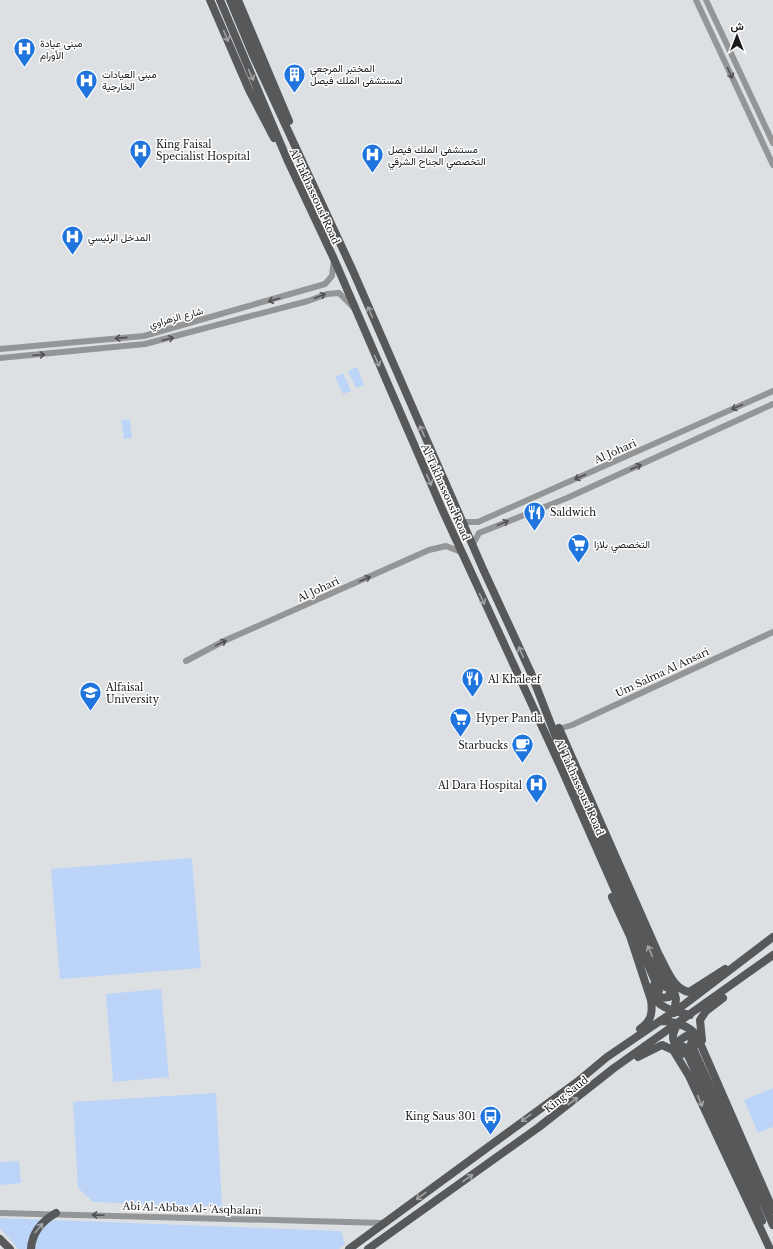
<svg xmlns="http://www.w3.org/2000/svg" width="773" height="1249" font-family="'Libre Baskerville',Vazirmatn,serif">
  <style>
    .green { fill: #bbd4f8 }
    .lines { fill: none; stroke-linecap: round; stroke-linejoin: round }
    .minor { stroke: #949596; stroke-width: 6 }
    .major { stroke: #56585a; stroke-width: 8 }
    .oneway { stroke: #a2a3a4 }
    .oneway2 { stroke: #515153 }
    .labels { text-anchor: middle; stroke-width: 3; stroke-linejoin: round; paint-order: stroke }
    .poi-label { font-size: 10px; fill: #1a1a1c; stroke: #fff; text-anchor: start }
    .street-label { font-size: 10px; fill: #1a1a1c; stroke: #fff }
  </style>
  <rect width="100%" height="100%" fill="#dde0e3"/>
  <path class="green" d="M 357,367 L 364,385 L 356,388 L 348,371 Z
    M 343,373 L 351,391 L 343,394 L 335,377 Z
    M 130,419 L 132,438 L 124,439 L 121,420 Z
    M 192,858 L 201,968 L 60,979 L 51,869 Z
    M 161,989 L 169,1077 L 113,1082 L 106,994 Z
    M 773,1088 L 773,1127 L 758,1133 L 744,1100 Z
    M 216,1093 L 222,1207 L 93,1202 L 78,1188 L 73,1102 Z
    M 19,1161 L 21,1183 L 0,1185 L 0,1162 Z
    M 0,1218 L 341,1231 L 345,1244 L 339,1249 L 18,1249 L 0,1228 Z"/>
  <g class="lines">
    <path class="minor" d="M 696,0 L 773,165
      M 706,0 L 773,143
      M 0,349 L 144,336 L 325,284 L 332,276 L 334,259
      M 0,358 L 145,344 L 308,301 L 327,294 L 339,293 L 354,308
      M 463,522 L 478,522 L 773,391
      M 473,544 L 479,533 L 567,498 L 773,404
      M 186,661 L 224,641 L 429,550 L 446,546 L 461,552
      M 559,729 L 572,725 L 773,632
      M 0,1213 L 384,1223"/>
    <path class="major" d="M 210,0 L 249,90 L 274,138
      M 220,0 L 287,159 L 334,259 L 442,509 L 563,772 L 659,990
      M 230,0 L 252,53 L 353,271 L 483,569 L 531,673 L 559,745 L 666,987
      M 238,0 L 289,121
      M 559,728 L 659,955 C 667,969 673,989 689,992 L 725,969
      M 612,897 L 630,936 L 651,1000 C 653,1014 651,1021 640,1029
      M 653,986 L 661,998 L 669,997 L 671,987 L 668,979
      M 673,987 L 676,999 L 674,1013
      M 651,993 C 658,1009 675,1011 690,1015
      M 660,1021 C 673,1021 689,1025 697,1036 L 773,1210
      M 677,1025 C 670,1038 673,1040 679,1053
      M 702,1040 L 700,1020 L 706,1011 L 723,998
      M 691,1044 L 773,1225
      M 684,1047 L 729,1144 L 762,1221
      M 682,1054 L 679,1046 L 680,1040 L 686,1036 L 691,1037 L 697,1044
      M 638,1057 L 662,1045 L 673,1050 L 689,1076 L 770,1249
      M 0,1239 L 10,1249
      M 31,1249 C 32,1233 42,1221 56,1213
      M 349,1249 L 577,1082 L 607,1057 L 685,1004 L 773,937
      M 368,1249 L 539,1127 L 614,1068 L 773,955"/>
  </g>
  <defs><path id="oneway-shaft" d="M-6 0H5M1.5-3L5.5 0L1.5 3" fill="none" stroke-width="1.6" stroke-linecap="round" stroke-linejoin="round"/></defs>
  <g class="oneway">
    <use href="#oneway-shaft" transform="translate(226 36) rotate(67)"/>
    <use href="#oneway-shaft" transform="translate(251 75) rotate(66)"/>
    <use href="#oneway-shaft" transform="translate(370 312) rotate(-114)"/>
    <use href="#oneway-shaft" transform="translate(377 361) rotate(66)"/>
    <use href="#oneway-shaft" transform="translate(422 431) rotate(-114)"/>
    <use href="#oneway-shaft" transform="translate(429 480) rotate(66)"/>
    <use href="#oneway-shaft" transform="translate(482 599) rotate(65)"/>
    <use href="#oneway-shaft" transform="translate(521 652) rotate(-115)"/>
    <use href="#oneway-shaft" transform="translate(650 951) rotate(-114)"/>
    <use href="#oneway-shaft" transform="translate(573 1101) rotate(-37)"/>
    <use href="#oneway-shaft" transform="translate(700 1101) rotate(67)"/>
    <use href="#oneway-shaft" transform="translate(526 1118) rotate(144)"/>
    <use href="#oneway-shaft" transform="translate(468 1178) rotate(-35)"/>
    <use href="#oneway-shaft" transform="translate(421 1196) rotate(143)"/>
    <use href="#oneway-shaft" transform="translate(39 1228) rotate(-50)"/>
  </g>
  <g class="oneway2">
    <use href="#oneway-shaft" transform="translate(730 73) rotate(65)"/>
    <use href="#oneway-shaft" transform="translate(320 296) rotate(-21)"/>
    <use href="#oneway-shaft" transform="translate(274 300) rotate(164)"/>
    <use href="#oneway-shaft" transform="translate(121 338) rotate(174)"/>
    <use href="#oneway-shaft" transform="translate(168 339) rotate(-14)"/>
    <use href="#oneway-shaft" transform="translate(39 355) rotate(-5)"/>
    <use href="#oneway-shaft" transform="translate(737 407) rotate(156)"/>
    <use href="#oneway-shaft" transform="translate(636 467) rotate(-24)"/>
    <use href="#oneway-shaft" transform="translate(580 477) rotate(156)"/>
    <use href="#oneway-shaft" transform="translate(503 523) rotate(-22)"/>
    <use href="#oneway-shaft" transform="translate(365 579) rotate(-24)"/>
    <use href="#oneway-shaft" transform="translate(221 643) rotate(-26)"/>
    <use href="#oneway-shaft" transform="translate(98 1215) rotate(-178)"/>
  </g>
  <defs>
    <symbol id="hospital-pin" viewBox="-11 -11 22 30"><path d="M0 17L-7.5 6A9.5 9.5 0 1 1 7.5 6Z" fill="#1f74de" stroke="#fff"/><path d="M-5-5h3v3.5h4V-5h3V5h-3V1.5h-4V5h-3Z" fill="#fff"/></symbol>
    <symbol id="building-pin" viewBox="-11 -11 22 30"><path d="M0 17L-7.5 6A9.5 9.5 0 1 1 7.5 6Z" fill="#1f74de" stroke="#fff"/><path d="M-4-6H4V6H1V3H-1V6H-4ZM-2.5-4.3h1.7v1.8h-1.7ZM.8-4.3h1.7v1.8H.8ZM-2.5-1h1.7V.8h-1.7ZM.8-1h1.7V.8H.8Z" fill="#fff"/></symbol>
    <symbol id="restaurant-pin" viewBox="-11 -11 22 30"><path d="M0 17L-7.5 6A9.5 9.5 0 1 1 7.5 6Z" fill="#1f74de" stroke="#fff"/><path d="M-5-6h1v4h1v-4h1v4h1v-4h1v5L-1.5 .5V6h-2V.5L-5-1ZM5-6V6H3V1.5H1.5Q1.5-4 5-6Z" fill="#fff"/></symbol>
    <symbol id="supermarket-pin" viewBox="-11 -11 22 30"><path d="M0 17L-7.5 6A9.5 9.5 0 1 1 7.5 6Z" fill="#1f74de" stroke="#fff"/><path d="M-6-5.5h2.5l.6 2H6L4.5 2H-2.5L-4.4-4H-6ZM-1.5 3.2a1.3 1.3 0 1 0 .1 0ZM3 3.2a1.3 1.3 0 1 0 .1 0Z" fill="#fff"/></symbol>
    <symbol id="university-pin" viewBox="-11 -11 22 30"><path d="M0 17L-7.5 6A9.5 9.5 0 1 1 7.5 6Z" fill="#1f74de" stroke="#fff"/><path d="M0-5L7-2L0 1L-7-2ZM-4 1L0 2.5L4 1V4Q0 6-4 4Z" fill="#fff"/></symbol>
    <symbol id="cafe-pin" viewBox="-11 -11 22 30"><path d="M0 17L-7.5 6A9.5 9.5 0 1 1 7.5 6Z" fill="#1f74de" stroke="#fff"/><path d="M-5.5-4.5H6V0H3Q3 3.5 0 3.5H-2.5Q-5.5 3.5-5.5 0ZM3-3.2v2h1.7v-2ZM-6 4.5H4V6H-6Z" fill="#fff"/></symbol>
    <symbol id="bus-pin" viewBox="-11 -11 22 30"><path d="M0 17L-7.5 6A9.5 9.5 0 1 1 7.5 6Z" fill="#1f74de" stroke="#fff"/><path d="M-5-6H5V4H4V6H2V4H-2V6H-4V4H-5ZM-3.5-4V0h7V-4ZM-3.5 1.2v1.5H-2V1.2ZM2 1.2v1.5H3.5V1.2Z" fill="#fff"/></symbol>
  </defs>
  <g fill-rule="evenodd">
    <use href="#hospital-pin" x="12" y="36" width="25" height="34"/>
    <use href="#building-pin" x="282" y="62" width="25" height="34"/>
    <use href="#hospital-pin" x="74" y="68" width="25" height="34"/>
    <use href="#hospital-pin" x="128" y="138" width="25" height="34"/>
    <use href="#hospital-pin" x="360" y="142" width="25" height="34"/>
    <use href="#hospital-pin" x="60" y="224" width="25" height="34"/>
    <use href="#restaurant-pin" x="522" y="500" width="25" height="34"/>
    <use href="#supermarket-pin" x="566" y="532" width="25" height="34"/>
    <use href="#restaurant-pin" x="460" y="666" width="25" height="34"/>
    <use href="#university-pin" x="78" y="680" width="25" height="34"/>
    <use href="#supermarket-pin" x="448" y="706" width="25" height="34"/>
    <use href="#cafe-pin" x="510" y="732" width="25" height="34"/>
    <use href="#hospital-pin" x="524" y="772" width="25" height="34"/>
    <use href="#bus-pin" x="478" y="1104" width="25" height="34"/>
  </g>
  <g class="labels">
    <g class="poi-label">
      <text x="40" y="47">مبنى عيادة<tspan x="40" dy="12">الأورام</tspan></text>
      <text x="310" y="72">المختبر المرجعي<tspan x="310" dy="12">لمستشفى الملك فيصل</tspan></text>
      <text x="102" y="78">مبنى العيادات<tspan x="102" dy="12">الخارجية</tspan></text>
      <text x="156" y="148">King Faisal<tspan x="156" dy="12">Specialist Hospital</tspan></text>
      <text x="388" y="153">مستشفى الملك فيصل<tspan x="388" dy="12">التخصصي الجناح الشرقي</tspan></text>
      <text x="88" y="241">المدخل الرئيسي</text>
      <text x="550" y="516">Saldwich</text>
      <text x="594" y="548">التخصصي بلازا</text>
      <text x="488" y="683">Al Khaleef</text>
      <text x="106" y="691">Alfaisal<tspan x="106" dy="12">University</tspan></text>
      <text x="476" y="722">Hyper Panda</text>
      <text x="508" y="749" text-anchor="end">Starbucks</text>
      <text x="522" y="789" text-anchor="end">Al Dara Hospital</text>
      <text x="476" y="1120" text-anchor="end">King Saus 301</text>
    </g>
    <g class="street-label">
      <text transform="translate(315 196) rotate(65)" y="4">Al Takhassousi Road</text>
      <text transform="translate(176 317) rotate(-15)" y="4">شارع الزهراوي</text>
      <text transform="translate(615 451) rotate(-24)" y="4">Al Johari</text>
      <text transform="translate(446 492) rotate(66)" y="4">Al Takhassousi Road</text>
      <text transform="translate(318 589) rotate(-25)" y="4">Al Johari</text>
      <text transform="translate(662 672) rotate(-25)" y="4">Um Salma Al Ansari</text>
      <text transform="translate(580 787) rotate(66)" y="4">Al Takhassousi Road</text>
      <text transform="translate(566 1094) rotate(-38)" y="4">King Saud</text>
      <text transform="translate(192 1208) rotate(2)" y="4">Abi Al-Abbas Al- 'Asqhalani</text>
    </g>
  </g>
  <g transform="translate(737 36)" stroke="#ffffff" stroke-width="3" paint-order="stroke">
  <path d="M0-3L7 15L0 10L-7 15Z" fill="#1a1a1c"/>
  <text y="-6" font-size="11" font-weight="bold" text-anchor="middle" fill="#1a1a1c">ش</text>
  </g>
</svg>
